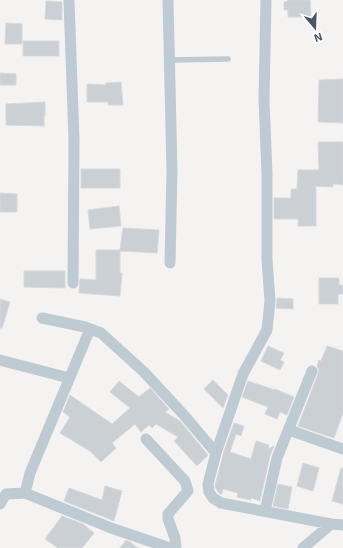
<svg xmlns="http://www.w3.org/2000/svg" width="343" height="548" font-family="'Exo 2',sans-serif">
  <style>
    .building { fill: #cbd0d5; stroke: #d6d9de }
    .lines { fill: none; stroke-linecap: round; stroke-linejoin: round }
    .lane { stroke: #bfcbd3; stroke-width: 5.5 }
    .street { stroke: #bfcbd3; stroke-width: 11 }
  </style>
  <rect width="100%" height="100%" fill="#f5f2f2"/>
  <path class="building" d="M 288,0 L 310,0 L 311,17 L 288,17 L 288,10 L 284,10 L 284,2 L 288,1 Z
    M 46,1 L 62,2 L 62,20 L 45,19 Z
    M 6,23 L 22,24 L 22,44 L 5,44 Z
    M 23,41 L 59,41 L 59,56 L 23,56 Z
    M 0,73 L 16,74 L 16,85 L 0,85 Z
    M 343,79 L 343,123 L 318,122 L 319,80 Z
    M 121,82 L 123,105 L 108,105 L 108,102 L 87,102 L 87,84 L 106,85 L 106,83 Z
    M 45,102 L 45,116 L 44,116 L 44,126 L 6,125 L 6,104 Z
    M 318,142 L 343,142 L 343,185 L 333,184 L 333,187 L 316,186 L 316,226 L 298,226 L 298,219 L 274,219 L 274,198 L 291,198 L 291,189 L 297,189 L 298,170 L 319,170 Z
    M 81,169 L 120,169 L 120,188 L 81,188 Z
    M 0,193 L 17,194 L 17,212 L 0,212 Z
    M 119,206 L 121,226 L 90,229 L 88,210 Z
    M 123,228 L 159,230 L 157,253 L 120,251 L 120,273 L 122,273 L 120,296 L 79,293 L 80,279 L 96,280 L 96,250 L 120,250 Z
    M 24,271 L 65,271 L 65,288 L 24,287 Z
    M 319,278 L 339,278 L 339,285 L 343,285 L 343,294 L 338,294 L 338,304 L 319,304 Z
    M 277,298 L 293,299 L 293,309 L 276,308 Z
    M 0,299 L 10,302 L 2,328 L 0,328 Z
    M 268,346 L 284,353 L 280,360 L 284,362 L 280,370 L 261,361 Z
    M 327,346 L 343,351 L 343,413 L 334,438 L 298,426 L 318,374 L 319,370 L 317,366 L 319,360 L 321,361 Z
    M 213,380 L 228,395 L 223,408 L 204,389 Z
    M 119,381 L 139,397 L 150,388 L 169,409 L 165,412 L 180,421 L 208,455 L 197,466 L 174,441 L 178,437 L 156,424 L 152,428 L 149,425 L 141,432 L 135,424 L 112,443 L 116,448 L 101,462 L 90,451 L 60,433 L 70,417 L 63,412 L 70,395 L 112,424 L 130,408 L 110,392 Z
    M 248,381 L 275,390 L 275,389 L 294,397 L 287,415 L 280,412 L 277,419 L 265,414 L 268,407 L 242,397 Z
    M 234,423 L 244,426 L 241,436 L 236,434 L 230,452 L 251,459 L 256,441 L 269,445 L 268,449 L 274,446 L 270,456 L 260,501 L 251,498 L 251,500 L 237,497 L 238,493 L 223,489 L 222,494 L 220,494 L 216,489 L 215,486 L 224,451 Z
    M 303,463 L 319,468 L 313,491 L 297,486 Z
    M 341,468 L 343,468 L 343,504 L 332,501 Z
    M 278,484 L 292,487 L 288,509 L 273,506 Z
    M 105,486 L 122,491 L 114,521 L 64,501 L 69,488 L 102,500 Z
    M 62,516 L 83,524 L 94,533 L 82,548 L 58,548 L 45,539 Z
    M 126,540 L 130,542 L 138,548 L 120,548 Z"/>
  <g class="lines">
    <path class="lane" d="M 169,60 L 228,59"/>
    <path class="street" d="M 69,0 L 74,140 L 73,283
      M 168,0 L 172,171 L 170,263
      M 266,0 L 264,100 L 267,174 L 267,259 L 270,301 L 267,330 L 243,374 L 216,453 L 208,484 L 209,492 L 213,498 L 221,503 L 331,524 L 343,525
      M 42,318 L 85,327 L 101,333 L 144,372 L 183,414 L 216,453
      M 0,360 L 69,378
      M 289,430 L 343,449
      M 146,439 L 185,481 L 188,491 L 168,514 L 168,519 L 175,538 L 176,548
      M 25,493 L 30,473 L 90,329
      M 0,504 L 6,494 L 25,493 L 111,528 L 170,548
      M 265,511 L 277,458 L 312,371
      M 303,548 L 331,524"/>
  </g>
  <g transform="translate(315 28) rotate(161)" stroke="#ffffff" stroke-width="3" paint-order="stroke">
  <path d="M0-3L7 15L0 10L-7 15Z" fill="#475862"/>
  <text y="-6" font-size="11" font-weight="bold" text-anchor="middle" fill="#475862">N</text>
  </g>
</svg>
